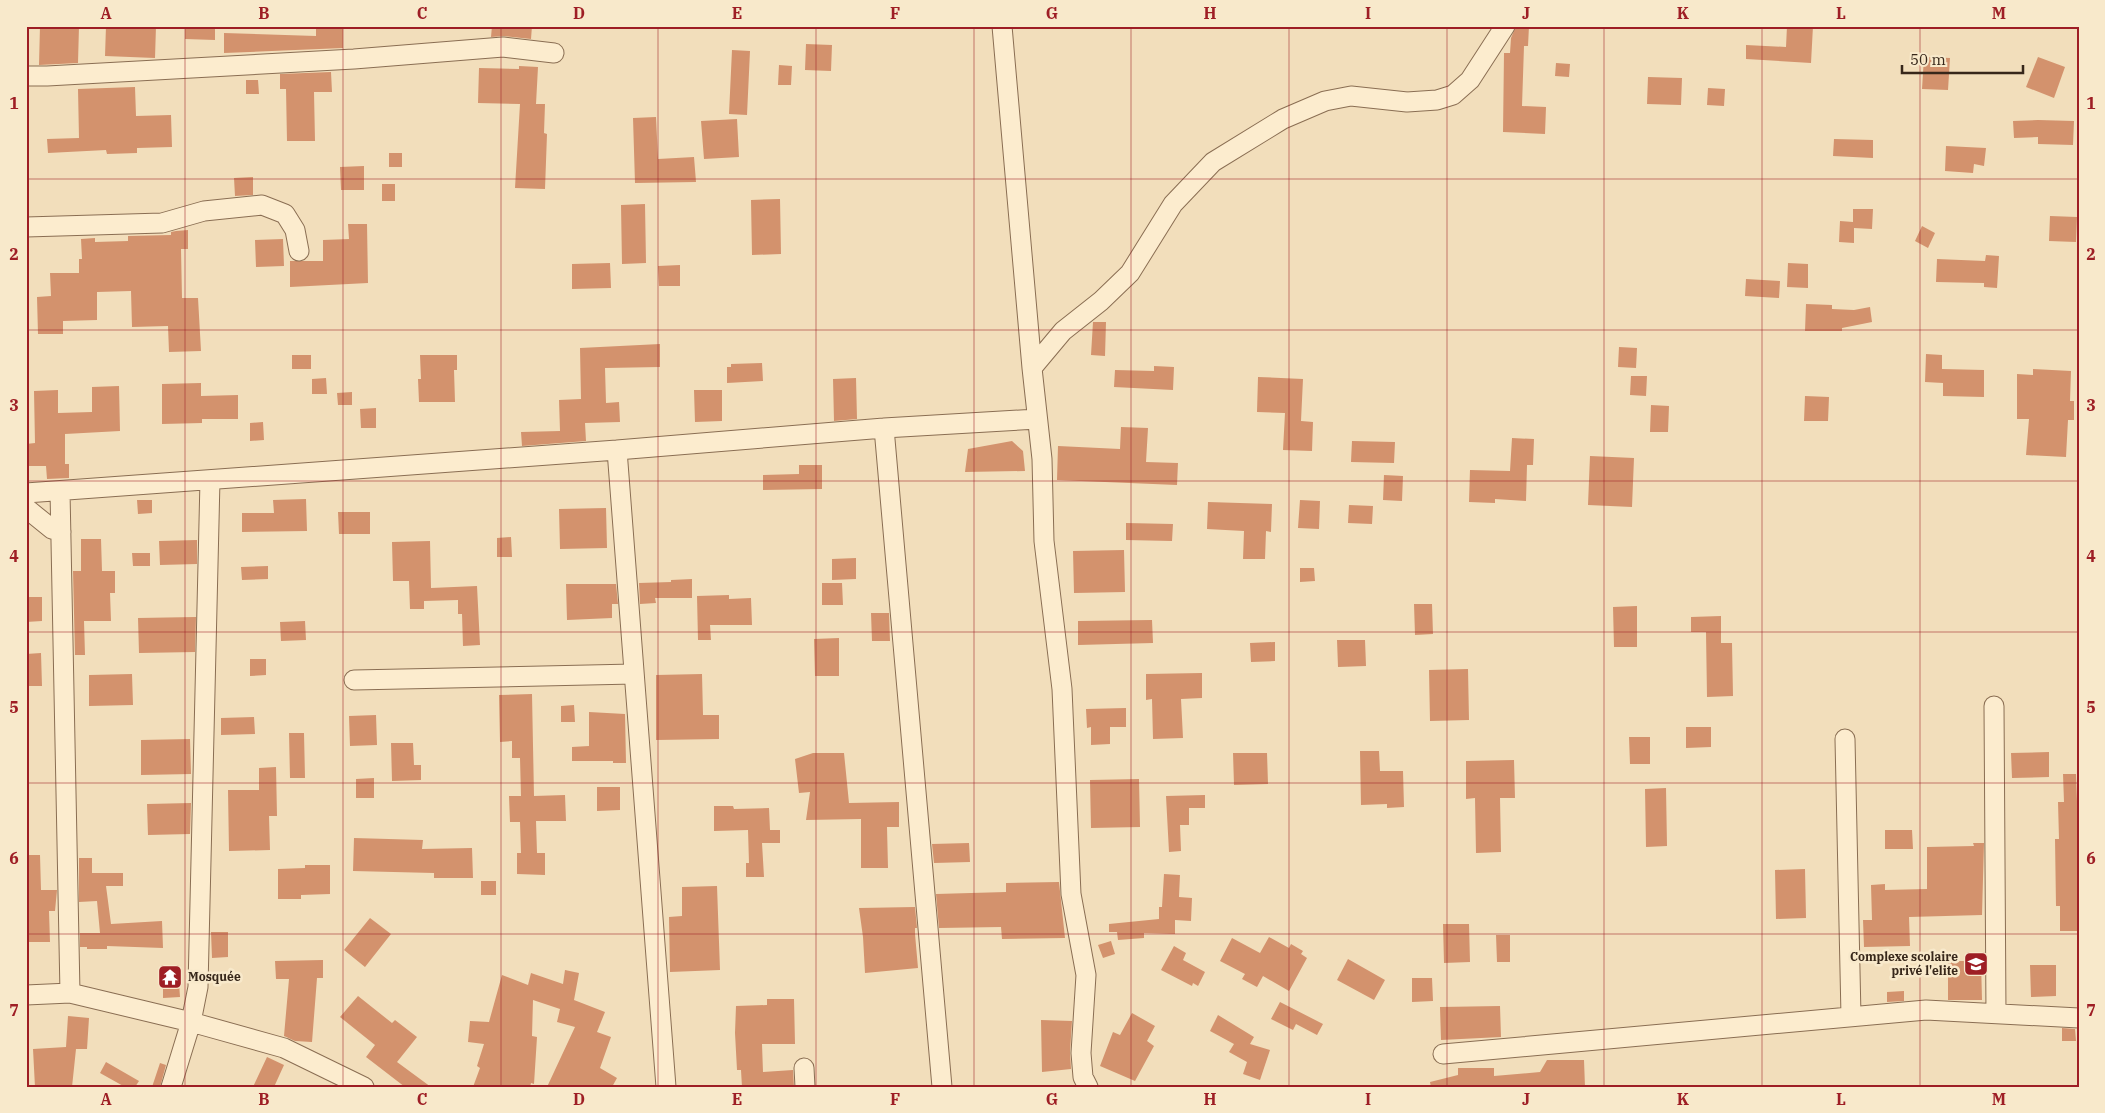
<svg xmlns="http://www.w3.org/2000/svg" width="2105" height="1113" font-family="'IBM Plex Serif',serif">
  <style>
    .building { fill: #d3926d }
    .lines { fill: none; stroke-linecap: round; stroke-linejoin: round }
    .street-casing { stroke: #8a6e53; stroke-width: 21 }
    .street { stroke: #fcecce; stroke-width: 19 }
    .grid { fill: none; stroke: #9e1e25; stroke-width: 1; stroke-opacity: 0.55 }
    .labels { text-anchor: middle; stroke-width: 5; stroke-linejoin: round; paint-order: stroke }
    .poi-label { font-size: 12px; font-weight: bold; fill: #37271a; stroke: #f8e9cb; text-anchor: end }
    .neatline { fill: none; stroke: #9e1e25; stroke-width: 2 }
    .grid-label { font-size: 16px; text-anchor: middle; font-weight: bold; fill: #9e1e25 }
  </style>
  <rect width="100%" height="100%" fill="#f2debb"/>
  <path class="building" d="M 40,26 L 79,26 L 78,63 L 39,65 Z
    M 106,26 L 156,26 L 155,58 L 105,56 Z
    M 185,26 L 215,26 L 215,40 L 185,39 Z
    M 316,26 L 343,26 L 343,48 L 224,53 L 224,33 L 316,36 Z
    M 492,26 L 532,26 L 531,39 L 504,36 L 491,37 Z
    M 1516,26 L 1529,26 L 1528,46 L 1524,46 L 1522,106 L 1546,107 L 1545,134 L 1503,132 L 1504,53 L 1510,53 L 1511,38 Z
    M 1787,26 L 1813,26 L 1811,63 L 1746,59 L 1746,45 L 1786,47 Z
    M 806,44 L 832,45 L 831,71 L 805,70 Z
    M 732,50 L 750,51 L 747,115 L 729,114 Z
    M 1924,57 L 1950,58 L 1948,90 L 1922,89 Z
    M 2038,57 L 2065,67 L 2054,98 L 2026,87 Z
    M 1556,63 L 1570,64 L 1569,77 L 1555,76 Z
    M 779,65 L 792,66 L 791,85 L 778,85 Z
    M 519,66 L 538,67 L 536,104 L 545,104 L 544,133 L 547,134 L 545,189 L 515,188 L 520,104 L 478,103 L 479,68 L 519,69 Z
    M 331,72 L 332,92 L 314,92 L 315,141 L 287,141 L 286,89 L 280,89 L 280,74 Z
    M 1648,77 L 1682,78 L 1681,105 L 1647,104 Z
    M 246,80 L 258,80 L 259,94 L 246,94 Z
    M 135,87 L 136,116 L 171,115 L 172,147 L 137,148 L 137,153 L 107,154 L 106,150 L 48,153 L 47,139 L 79,138 L 78,89 Z
    M 1708,88 L 1725,89 L 1724,106 L 1707,105 Z
    M 656,117 L 658,159 L 694,157 L 696,182 L 635,183 L 633,118 Z
    M 737,119 L 739,157 L 704,159 L 701,121 Z
    M 2038,120 L 2074,121 L 2073,145 L 2038,144 L 2038,137 L 2014,138 L 2013,121 Z
    M 1834,139 L 1873,140 L 1873,158 L 1833,156 Z
    M 1946,146 L 1986,148 L 1984,166 L 1974,164 L 1973,173 L 1945,171 Z
    M 389,153 L 402,153 L 402,167 L 389,167 Z
    M 364,166 L 364,190 L 341,190 L 340,167 Z
    M 253,177 L 253,195 L 235,196 L 234,178 Z
    M 382,184 L 395,184 L 395,201 L 382,201 Z
    M 780,199 L 781,254 L 752,255 L 751,200 Z
    M 645,204 L 646,263 L 622,264 L 621,205 Z
    M 1853,209 L 1873,209 L 1872,229 L 1854,228 L 1854,243 L 1839,242 L 1840,221 L 1853,222 Z
    M 2050,216 L 2077,217 L 2076,242 L 2049,241 Z
    M 348,224 L 367,224 L 368,283 L 290,287 L 290,261 L 323,261 L 323,240 L 349,239 Z
    M 1922,226 L 1935,233 L 1928,248 L 1915,241 Z
    M 188,230 L 188,249 L 181,249 L 182,298 L 198,298 L 201,351 L 169,352 L 168,326 L 132,327 L 131,291 L 97,292 L 97,320 L 63,321 L 63,334 L 38,334 L 37,297 L 51,296 L 50,273 L 79,273 L 79,259 L 82,259 L 81,239 L 95,238 L 95,242 L 128,241 L 128,236 L 171,235 L 171,232 L 176,231 Z
    M 283,239 L 284,266 L 256,267 L 255,240 Z
    M 1986,255 L 1999,256 L 1997,288 L 1984,287 L 1984,283 L 1936,282 L 1937,259 L 1985,261 Z
    M 610,263 L 611,288 L 572,289 L 572,264 Z
    M 1788,263 L 1808,264 L 1808,288 L 1787,287 Z
    M 680,265 L 680,286 L 659,286 L 658,266 Z
    M 1746,279 L 1780,281 L 1779,298 L 1745,296 Z
    M 1806,304 L 1832,305 L 1832,309 L 1854,310 L 1870,307 L 1872,322 L 1842,328 L 1842,331 L 1805,331 Z
    M 1093,322 L 1106,322 L 1105,356 L 1091,355 Z
    M 660,344 L 660,367 L 605,368 L 606,403 L 619,402 L 620,422 L 585,423 L 586,441 L 522,446 L 521,432 L 560,431 L 559,400 L 581,399 L 580,348 Z
    M 1619,347 L 1637,348 L 1636,368 L 1618,367 Z
    M 1926,354 L 1942,355 L 1942,369 L 1984,370 L 1984,397 L 1943,396 L 1943,383 L 1925,382 Z
    M 292,355 L 311,355 L 311,369 L 292,369 Z
    M 420,355 L 457,355 L 457,370 L 454,370 L 455,402 L 419,402 L 418,379 L 421,379 Z
    M 762,363 L 763,381 L 727,383 L 727,367 L 731,367 L 731,364 Z
    M 1154,366 L 1174,367 L 1173,390 L 1114,387 L 1115,370 L 1154,371 Z
    M 2033,369 L 2071,371 L 2070,401 L 2074,401 L 2074,420 L 2068,420 L 2066,457 L 2026,455 L 2029,419 L 2017,419 L 2017,374 L 2033,375 Z
    M 1631,376 L 1647,376 L 1646,396 L 1630,395 Z
    M 1258,377 L 1303,379 L 1301,421 L 1313,422 L 1312,451 L 1283,450 L 1285,413 L 1257,412 Z
    M 326,378 L 327,394 L 312,394 L 312,379 Z
    M 856,378 L 857,419 L 834,421 L 833,379 Z
    M 201,383 L 201,396 L 238,395 L 238,419 L 202,419 L 202,423 L 162,424 L 162,384 Z
    M 119,386 L 120,431 L 65,434 L 65,464 L 69,464 L 69,478 L 47,479 L 46,466 L 26,466 L 26,444 L 35,443 L 34,391 L 58,390 L 58,413 L 92,412 L 92,387 Z
    M 694,390 L 722,390 L 722,421 L 695,422 Z
    M 352,392 L 352,405 L 338,405 L 337,393 Z
    M 1805,396 L 1829,397 L 1828,421 L 1804,421 Z
    M 1651,405 L 1669,406 L 1668,432 L 1650,432 Z
    M 376,408 L 376,428 L 361,428 L 360,409 Z
    M 263,422 L 264,440 L 250,441 L 250,423 Z
    M 1121,427 L 1148,428 L 1146,462 L 1178,463 L 1177,485 L 1057,480 L 1058,446 L 1120,449 Z
    M 1512,438 L 1534,439 L 1533,465 L 1527,465 L 1526,501 L 1495,499 L 1495,503 L 1469,502 L 1470,470 L 1510,471 Z
    M 1012,441 L 1023,451 L 1025,471 L 965,472 L 968,449 Z
    M 1352,441 L 1395,442 L 1394,463 L 1351,462 Z
    M 1590,456 L 1634,458 L 1632,507 L 1588,505 Z
    M 799,465 L 822,465 L 822,489 L 763,490 L 763,475 L 799,474 Z
    M 1384,475 L 1403,476 L 1402,501 L 1383,500 Z
    M 306,499 L 307,531 L 242,532 L 242,513 L 274,513 L 273,500 Z
    M 137,500 L 152,500 L 152,513 L 138,514 Z
    M 1300,500 L 1320,501 L 1319,529 L 1298,528 Z
    M 1208,502 L 1272,504 L 1271,532 L 1266,531 L 1265,559 L 1243,559 L 1244,531 L 1207,529 Z
    M 1349,505 L 1373,506 L 1372,524 L 1348,523 Z
    M 606,508 L 607,548 L 560,549 L 559,509 Z
    M 338,512 L 370,512 L 370,534 L 339,534 Z
    M 1126,523 L 1173,524 L 1172,541 L 1126,540 Z
    M 511,537 L 512,557 L 497,557 L 497,538 Z
    M 81,539 L 101,539 L 102,571 L 115,571 L 115,593 L 110,593 L 111,621 L 84,621 L 85,655 L 75,655 L 73,571 L 81,571 Z
    M 197,540 L 197,564 L 160,565 L 159,541 Z
    M 430,541 L 431,588 L 477,586 L 480,645 L 463,646 L 462,614 L 458,614 L 458,600 L 424,601 L 424,609 L 410,609 L 409,581 L 393,581 L 392,542 Z
    M 1124,550 L 1125,592 L 1074,593 L 1073,551 Z
    M 132,553 L 150,553 L 150,566 L 133,566 Z
    M 856,558 L 856,579 L 832,580 L 832,559 Z
    M 268,566 L 268,579 L 242,580 L 241,567 Z
    M 1300,568 L 1314,568 L 1315,581 L 1300,582 Z
    M 692,579 L 692,598 L 655,598 L 656,603 L 640,604 L 639,583 L 671,582 L 671,580 Z
    M 822,583 L 842,583 L 843,605 L 822,605 Z
    M 566,584 L 616,584 L 618,604 L 612,604 L 612,618 L 567,620 Z
    M 729,595 L 729,599 L 751,598 L 752,625 L 710,625 L 711,640 L 698,640 L 697,596 Z
    M 26,597 L 42,597 L 42,621 L 26,622 Z
    M 1414,604 L 1432,604 L 1433,634 L 1415,635 Z
    M 1637,606 L 1637,647 L 1614,647 L 1613,607 Z
    M 871,613 L 889,613 L 890,641 L 872,641 Z
    M 1721,616 L 1721,643 L 1732,643 L 1733,696 L 1707,697 L 1706,632 L 1691,632 L 1691,617 Z
    M 196,617 L 195,652 L 139,653 L 138,618 Z
    M 1152,620 L 1153,643 L 1078,645 L 1078,621 Z
    M 305,621 L 306,640 L 281,641 L 280,622 Z
    M 839,638 L 839,676 L 815,676 L 814,639 Z
    M 1337,640 L 1365,640 L 1366,666 L 1338,667 Z
    M 1275,642 L 1275,661 L 1251,662 L 1250,643 Z
    M 41,653 L 42,686 L 26,686 L 26,654 Z
    M 250,659 L 266,659 L 266,675 L 250,676 Z
    M 1468,669 L 1469,720 L 1430,721 L 1429,670 Z
    M 1202,673 L 1202,698 L 1181,699 L 1183,738 L 1153,739 L 1152,699 L 1146,700 L 1146,674 Z
    M 132,674 L 133,705 L 89,706 L 89,675 Z
    M 702,674 L 703,715 L 719,715 L 719,739 L 656,740 L 656,675 Z
    M 532,694 L 534,796 L 565,795 L 566,821 L 536,821 L 537,853 L 545,853 L 545,875 L 517,874 L 517,853 L 521,853 L 520,822 L 510,822 L 509,796 L 521,796 L 520,758 L 512,758 L 512,741 L 500,742 L 499,695 Z
    M 574,705 L 575,722 L 561,722 L 561,706 Z
    M 1126,708 L 1126,727 L 1110,727 L 1110,744 L 1091,745 L 1091,727 L 1087,728 L 1086,709 Z
    M 589,712 L 625,714 L 626,763 L 613,763 L 613,761 L 572,761 L 572,747 L 589,746 Z
    M 376,715 L 377,745 L 350,746 L 349,716 Z
    M 254,717 L 255,734 L 221,735 L 221,718 Z
    M 1686,727 L 1711,727 L 1711,747 L 1686,748 Z
    M 289,733 L 304,733 L 305,778 L 290,778 Z
    M 1629,737 L 1650,737 L 1650,764 L 1630,764 Z
    M 190,739 L 191,774 L 141,775 L 141,740 Z
    M 391,743 L 413,743 L 414,765 L 421,765 L 421,780 L 392,781 Z
    M 1360,751 L 1379,751 L 1380,771 L 1403,771 L 1404,807 L 1387,808 L 1387,804 L 1361,805 Z
    M 2049,752 L 2049,777 L 2012,778 L 2011,753 Z
    M 813,753 L 844,753 L 849,803 L 899,802 L 899,827 L 887,827 L 888,868 L 861,868 L 861,819 L 806,820 L 810,792 L 799,793 L 795,759 Z
    M 1233,753 L 1267,753 L 1268,784 L 1234,785 Z
    M 1514,760 L 1515,798 L 1500,798 L 1501,852 L 1476,853 L 1475,798 L 1466,799 L 1466,761 Z
    M 276,767 L 277,816 L 269,816 L 270,850 L 229,851 L 228,790 L 259,790 L 259,768 Z
    M 2063,774 L 2076,774 L 2077,801 L 2079,801 L 2079,931 L 2060,931 L 2060,906 L 2056,906 L 2055,839 L 2059,839 L 2058,802 L 2064,802 Z
    M 374,778 L 374,798 L 356,798 L 356,779 Z
    M 1139,779 L 1140,827 L 1091,828 L 1090,780 Z
    M 597,787 L 620,787 L 620,810 L 597,811 Z
    M 1666,788 L 1667,846 L 1646,847 L 1645,789 Z
    M 1205,795 L 1205,808 L 1189,808 L 1189,825 L 1180,825 L 1181,851 L 1169,852 L 1166,796 Z
    M 191,803 L 190,834 L 148,835 L 147,804 Z
    M 714,806 L 733,806 L 734,809 L 769,808 L 770,830 L 780,830 L 780,843 L 762,843 L 764,877 L 746,877 L 746,863 L 749,863 L 748,830 L 714,831 Z
    M 1885,830 L 1912,830 L 1913,849 L 1885,849 Z
    M 354,838 L 423,840 L 422,849 L 472,848 L 473,878 L 434,878 L 434,873 L 353,871 Z
    M 969,843 L 970,862 L 934,863 L 932,844 Z
    M 1973,843 L 1984,843 L 1982,915 L 1909,917 L 1910,946 L 1864,947 L 1863,920 L 1872,920 L 1871,885 L 1885,884 L 1885,890 L 1927,889 L 1927,847 L 1974,846 Z
    M 26,855 L 40,855 L 41,890 L 57,890 L 55,911 L 49,911 L 50,942 L 26,942 Z
    M 79,858 L 92,858 L 92,873 L 123,873 L 123,886 L 106,886 L 111,924 L 162,921 L 163,948 L 107,946 L 107,949 L 87,949 L 87,947 L 80,947 L 80,933 L 100,933 L 97,901 L 79,902 Z
    M 305,865 L 330,865 L 330,894 L 301,895 L 301,899 L 278,899 L 278,869 L 305,868 Z
    M 1805,869 L 1806,918 L 1776,919 L 1775,870 Z
    M 1164,874 L 1180,875 L 1179,897 L 1192,898 L 1191,921 L 1175,920 L 1175,934 L 1144,933 L 1144,938 L 1118,940 L 1117,932 L 1109,932 L 1109,924 L 1159,919 L 1159,907 L 1162,907 Z
    M 481,881 L 496,881 L 496,895 L 481,895 Z
    M 1059,882 L 1065,938 L 1002,939 L 1001,927 L 939,928 L 936,894 L 1006,892 L 1006,883 Z
    M 717,886 L 720,970 L 670,972 L 669,917 L 682,916 L 682,887 Z
    M 915,907 L 917,928 L 915,928 L 915,934 L 918,968 L 865,973 L 863,937 L 859,908 Z
    M 370,918 L 391,934 L 365,967 L 344,950 Z
    M 1443,924 L 1469,924 L 1470,962 L 1444,963 Z
    M 211,932 L 228,932 L 228,957 L 212,958 Z
    M 1496,935 L 1510,935 L 1510,962 L 1497,962 Z
    M 1269,937 L 1289,948 L 1291,944 L 1303,951 L 1301,954 L 1307,958 L 1289,991 L 1263,976 L 1257,987 L 1242,979 L 1245,974 L 1220,961 L 1232,938 L 1260,953 Z
    M 1111,941 L 1115,954 L 1103,958 L 1098,945 Z
    M 1174,946 L 1186,953 L 1183,960 L 1205,972 L 1198,986 L 1193,983 L 1192,986 L 1161,970 Z
    M 1348,959 L 1385,980 L 1374,1000 L 1337,980 Z
    M 323,960 L 323,978 L 317,978 L 312,1042 L 295,1041 L 284,1036 L 289,979 L 276,979 L 275,961 Z
    M 1948,961 L 1981,961 L 1982,1000 L 1948,1000 Z
    M 2030,965 L 2056,965 L 2056,996 L 2031,997 Z
    M 565,970 L 579,973 L 574,1000 L 605,1012 L 597,1032 L 611,1037 L 600,1068 L 617,1078 L 612,1087 L 547,1087 L 575,1027 L 557,1022 L 560,1009 L 533,1000 L 532,1036 L 537,1037 L 534,1084 L 531,1083 L 530,1087 L 473,1087 L 480,1068 L 477,1066 L 484,1044 L 468,1042 L 470,1021 L 489,1022 L 502,975 L 528,985 L 531,973 L 563,984 Z
    M 1412,978 L 1432,978 L 1433,1001 L 1412,1002 Z
    M 163,983 L 179,983 L 180,997 L 163,998 Z
    M 1904,991 L 1904,1001 L 1887,1002 L 1887,992 Z
    M 358,996 L 392,1023 L 395,1020 L 417,1037 L 397,1062 L 431,1087 L 405,1087 L 366,1057 L 375,1045 L 340,1017 Z
    M 767,999 L 794,999 L 795,1044 L 762,1044 L 763,1072 L 793,1070 L 794,1087 L 742,1087 L 741,1070 L 737,1070 L 735,1033 L 736,1006 L 767,1005 Z
    M 1280,1002 L 1323,1024 L 1317,1035 L 1296,1024 L 1293,1030 L 1271,1019 Z
    M 1500,1006 L 1501,1037 L 1441,1040 L 1440,1007 Z
    M 1132,1013 L 1155,1026 L 1147,1041 L 1154,1046 L 1135,1081 L 1100,1066 L 1113,1032 L 1120,1035 Z
    M 1218,1015 L 1254,1037 L 1250,1044 L 1270,1050 L 1260,1080 L 1243,1074 L 1247,1062 L 1229,1052 L 1234,1044 L 1210,1031 Z
    M 68,1016 L 89,1018 L 87,1049 L 76,1049 L 72,1087 L 35,1087 L 33,1049 L 66,1047 Z
    M 1041,1020 L 1072,1021 L 1070,1052 L 1071,1069 L 1042,1072 Z
    M 2062,1028 L 2075,1029 L 2076,1041 L 2062,1041 Z
    M 267,1057 L 284,1065 L 274,1087 L 253,1087 Z
    M 1547,1060 L 1584,1060 L 1585,1087 L 1431,1087 L 1430,1082 L 1458,1075 L 1458,1068 L 1494,1068 L 1494,1076 L 1540,1072 Z
    M 106,1062 L 139,1081 L 135,1087 L 125,1087 L 100,1073 Z
    M 160,1063 L 166,1065 L 160,1087 L 152,1087 Z"/>
  <g class="lines">
    <defs>
      <path id="street" d="M 1002,26 L 1032,368 L 1042,459 L 1044,541 L 1062,689 L 1071,894 L 1086,975 L 1081,1053 L 1083,1077 L 1088,1087
        M 26,76 L 47,76 L 354,59 L 503,47 L 554,53
        M 26,227 L 162,223 L 204,211 L 262,205 L 285,214 L 295,230 L 299,251
        M 1032,368 L 1063,331 L 1101,301 L 1130,273 L 1173,204 L 1213,162 L 1283,119 L 1325,101 L 1351,96 L 1407,102 L 1437,100 L 1453,95 L 1470,80 L 1505,26
        M 884,428 L 942,1087
        M 617,450 L 666,1087
        M 60,491 L 70,993
        M 26,493 L 617,450 L 884,428 L 1037,419
        M 26,508 L 52,529 L 61,532
        M 354,680 L 634,674
        M 1994,706 L 1996,1013
        M 1845,739 L 1851,1016
        M 26,995 L 70,993 L 191,1022 L 284,1048 L 364,1087
        M 1443,1054 L 1926,1010 L 2079,1018
        M 804,1068 L 805,1087
        M 171,1087 L 191,1022 L 198,987 L 210,480"/>
    </defs>
    <use href="#street" class="street-casing"/>
    <use href="#street" class="street"/>
  </g>
  <path class="grid" d="M 185,26 L 185,1087M 343,26 L 343,1087M 501,26 L 501,1087M 658,26 L 658,1087M 816,26 L 816,1087M 974,26 L 974,1087M 1131,26 L 1131,1087M 1289,26 L 1289,1087M 1447,26 L 1447,1087M 1604,26 L 1604,1087M 1762,26 L 1762,1087M 1920,26 L 1920,1087M 26,179 L 2079,179M 26,330 L 2079,330M 26,481 L 2079,481M 26,632 L 2079,632M 26,783 L 2079,783M 26,934 L 2079,934"/>
  <defs>
    <symbol id="school-square" viewBox="-11 -11 22 22"><rect x="-9" y="-9" width="18" height="18" rx="4" fill="#9e1e25" stroke="#f8e9cb"/><path d="M0-5L7-2L0 1L-7-2ZM-4 1L0 2.5L4 1V4Q0 6-4 4Z" fill="#fff"/></symbol>
    <symbol id="temple-square" viewBox="-11 -11 22 22"><rect x="-9" y="-9" width="18" height="18" rx="4" fill="#9e1e25" stroke="#f8e9cb"/><path d="M0-6L5-2H3V0L6.5 2.5H4V6H1.5V3h-3V6H-4V2.5H-6.5L-3 0V-2H-5Z" fill="#fff"/></symbol>
  </defs>
  <g fill-rule="evenodd">
    <use href="#school-square" x="1962" y="950" width="28" height="28"/>
    <use href="#temple-square" x="156" y="963" width="28" height="28"/>
  </g>
  <g class="labels">
    <g class="poi-label">
      <text x="1958" y="961">Complexe scolaire<tspan x="1958" dy="14">privé l'elite</tspan></text>
      <text x="188" y="981" text-anchor="start">Mosquée</text>
    </g>
  </g>
  <rect width="2105" height="1113" fill="none" stroke="#f8e9cb" stroke-width="55"/>
  <path d="M1902 65v8h121v-8" fill="none" stroke="#37271a" stroke-width="2.5"/>
  <text x="1910" y="65" font-size="15" fill="#37271a" stroke="#f8e9cb" stroke-width="4" paint-order="stroke">50 m</text>
  <rect x="28" y="28" width="2050" height="1058" class="neatline"/>
  <g class="grid-label">
    <text x="106" y="19">A</text>
    <text x="264" y="19">B</text>
    <text x="422" y="19">C</text>
    <text x="579" y="19">D</text>
    <text x="737" y="19">E</text>
    <text x="895" y="19">F</text>
    <text x="1052" y="19">G</text>
    <text x="1210" y="19">H</text>
    <text x="1368" y="19">I</text>
    <text x="1526" y="19">J</text>
    <text x="1683" y="19">K</text>
    <text x="1841" y="19">L</text>
    <text x="1999" y="19">M</text>
    <text x="14" y="109">1</text>
    <text x="2091" y="109">1</text>
    <text x="14" y="260">2</text>
    <text x="2091" y="260">2</text>
    <text x="14" y="411">3</text>
    <text x="2091" y="411">3</text>
    <text x="14" y="562">4</text>
    <text x="2091" y="562">4</text>
    <text x="14" y="713">5</text>
    <text x="2091" y="713">5</text>
    <text x="14" y="864">6</text>
    <text x="2091" y="864">6</text>
    <text x="14" y="1016">7</text>
    <text x="2091" y="1016">7</text>
    <text x="106" y="1105">A</text>
    <text x="264" y="1105">B</text>
    <text x="422" y="1105">C</text>
    <text x="579" y="1105">D</text>
    <text x="737" y="1105">E</text>
    <text x="895" y="1105">F</text>
    <text x="1052" y="1105">G</text>
    <text x="1210" y="1105">H</text>
    <text x="1368" y="1105">I</text>
    <text x="1526" y="1105">J</text>
    <text x="1683" y="1105">K</text>
    <text x="1841" y="1105">L</text>
    <text x="1999" y="1105">M</text>
  </g>
</svg>
